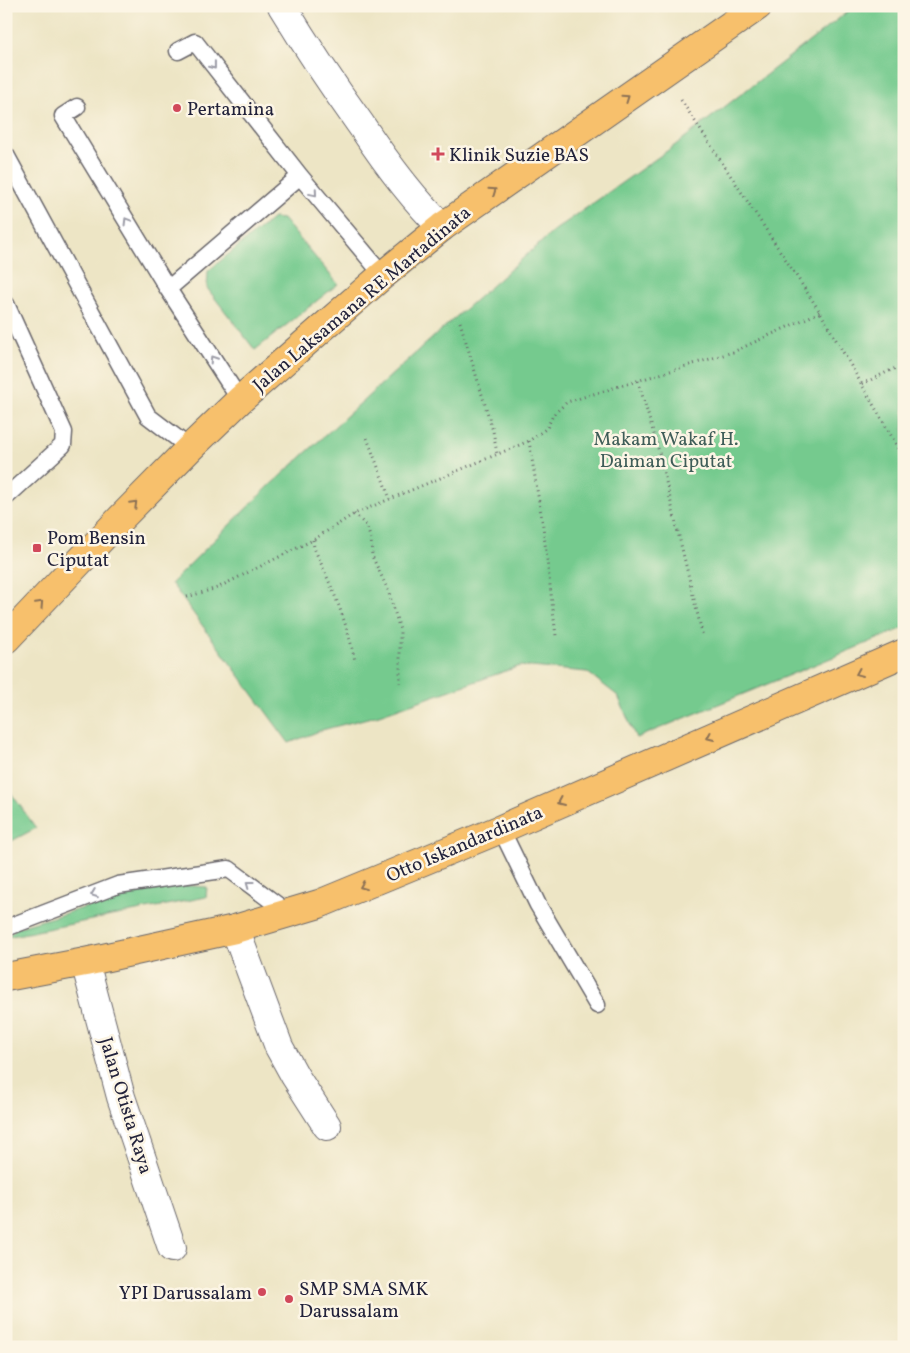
<svg xmlns="http://www.w3.org/2000/svg" width="910" height="1353" font-family="Vollkorn,serif">
  <style>
    .green { fill: #75ca8e; stroke: #4c7664 }
    .lines { fill: none; stroke-linecap: round; stroke-linejoin: round }
    .service-casing { stroke: #69666b; stroke-width: 19 }
    .minor-casing { stroke: #69666b; stroke-width: 30 }
    .trunk-casing { stroke: #69666b; stroke-width: 30 }
    .path { stroke: #69666b; stroke-width: 3; stroke-dasharray: 1 4; stroke-linecap: butt }
    .service { stroke: #fff; stroke-width: 16 }
    .minor { stroke: #fff; stroke-width: 28 }
    .trunk { stroke: #f7c06c; stroke-width: 28 }
    .oneway { stroke: #9c9ca7 }
    .oneway2 { stroke: #8c7154 }
    .poi-dot { fill: #d1495b; stroke: #fcf5e5; stroke-width: 2 }
    .labels { text-anchor: middle; stroke-width: 5; stroke-linejoin: round; paint-order: stroke }
    .poi-label { font-size: 19px; fill: #22223b; stroke: #fcf5e5; text-anchor: start }
    .street-label { font-size: 19px; fill: #22223b; stroke: #fcf5e5 }
    .park-label { font-size: 19px; fill: #3f5d58; stroke: #fcf5e5 }
  </style>
  <rect width="100%" height="100%" fill="#fcf5e5"/>
  <filter id="ink" filterUnits="userSpaceOnUse"><feTurbulence type="fractalNoise" baseFrequency=".02" numOctaves="2"/><feDisplacementMap in="SourceGraphic" scale="10" xChannelSelector="R" yChannelSelector="G"/><feConvolveMatrix kernelMatrix="1 2 1 2 8 2 1 2 1" color-interpolation-filters="sRGB"/></filter>
  <filter id="wash" filterUnits="userSpaceOnUse"><feTurbulence type="fractalNoise" baseFrequency=".0096" numOctaves="4" result="noise"/><feDisplacementMap in="SourceGraphic" scale="20" xChannelSelector="R" yChannelSelector="G"/><feGaussianBlur stdDeviation="1.12" result="paint"/><feColorMatrix in="noise" values="0 0 0 0 0 0 0 0 0 0 0 0 0 0 0 0 0 1.4 0 .05"/><feComposite in="paint" operator="in"/></filter>
  <g filter="url(#wash)">
    <rect width="100%" height="100%" fill="#ede5c5"/>
    <path class="green" d="M 855,6 L 904,6 L 904,628 L 636,738 L 618,696 L 587,672 L 520,666 L 379,715 L 322,730 L 289,743 L 171,583 L 267,488 L 440,331 L 555,230 L 674,146 Z
      M 273,218 L 283,219 L 338,284 L 255,350 L 207,288 L 208,271 Z
      M 6,786 L 36,828 L 6,844 Z
      M 164,884 L 207,887 L 206,897 L 7,937 L 16,928 Z"/>
  </g>
  <g filter="url(#ink)">
    <g class="lines">
      <defs>
        <path id="service" d="M 178,51 L 195,42 L 300,176 L 383,275
          M 77,107 L 63,116 L 168,289 L 240,400
          M 6,155 L 148,416 L 190,448
          M 168,289 L 300,176
          M 6,304 L 64,432 L 63,445 L 6,497
          M 501,829 L 538,905 L 597,1005
          M 6,928 L 118,885 L 229,869 L 288,913"/>
        <path id="minor" d="M 282,6 C 307,47 333,86 361,125 C 385,161 411,197 442,227
          M 235,929 L 279,1047 L 295,1076 L 327,1126
          M 85,962 L 121,1097 L 172,1248"/>
        <path id="trunk" d="M 6,639 L 120,519 L 190,448 L 240,400 L 383,275 L 442,227 L 758,6
          M 6,977 L 85,962 L 235,929 L 319,904 L 501,829 L 904,653"/>
      </defs>
      <use href="#service" class="service-casing"/>
      <use href="#minor" class="minor-casing"/>
      <use href="#trunk" class="trunk-casing"/>
      <path class="path" d="M 681,100 L 820,312 L 904,458
        M 460,322 L 493,431 L 497,454
        M 638,381 L 658,448 L 703,637
        M 862,384 L 904,364
        M 367,438 L 390,499
        M 529,441 L 543,526 L 556,636
        M 354,514 L 366,525 L 371,539 L 372,556 L 388,590 L 400,630 L 400,683
        M 313,540 L 314,548 C 331,585 347,621 355,661
        M 187,597 L 217,588 L 313,540 L 354,514 L 529,441 L 547,428 L 553,415 L 567,402 L 733,352 L 820,312"/>
      <use href="#service" class="service"/>
      <use href="#minor" class="minor"/>
      <use href="#trunk" class="trunk"/>
    </g>
    <defs><path id="oneway-chevron" d="M-2-3.5L2.5 0L-2 3.5" fill="none" stroke-width="1.6" stroke-linecap="round" stroke-linejoin="round" transform="scale(1.25)"/></defs>
    <g class="oneway">
      <use href="#oneway-chevron" transform="translate(213 66) rotate(52)"/>
      <use href="#oneway-chevron" transform="translate(314 193) rotate(50)"/>
      <use href="#oneway-chevron" transform="translate(127 221) rotate(-121)"/>
      <use href="#oneway-chevron" transform="translate(213 359) rotate(-123)"/>
      <use href="#oneway-chevron" transform="translate(249 884) rotate(-143)"/>
      <use href="#oneway-chevron" transform="translate(94 894) rotate(159)"/>
    </g>
    <g class="oneway2">
      <use href="#oneway-chevron" transform="translate(626 98) rotate(-35)"/>
      <use href="#oneway-chevron" transform="translate(493 191) rotate(-35)"/>
      <use href="#oneway-chevron" transform="translate(134 504) rotate(-45)"/>
      <use href="#oneway-chevron" transform="translate(40 604) rotate(-47)"/>
      <use href="#oneway-chevron" transform="translate(859 673) rotate(156)"/>
      <use href="#oneway-chevron" transform="translate(710 737) rotate(156)"/>
      <use href="#oneway-chevron" transform="translate(561 802) rotate(156)"/>
      <use href="#oneway-chevron" transform="translate(363 886) rotate(158)"/>
    </g>
  </g>
  <g class="poi-dot">
    <circle cx="177" cy="108" r="5"/>
    <path d="M435.5 146.5h5v5h5v5h-5v5h-5v-5h-5v-5h5z"/>
    <rect x="32" y="543" width="10" height="10" rx="2.5"/>
    <circle cx="262" cy="1292" r="5"/>
    <circle cx="289" cy="1299" r="5"/>
  </g>
  <g class="labels">
    <g class="poi-label">
      <text x="187" y="115">Pertamina</text>
      <text x="449" y="161">Klinik Suzie BAS</text>
      <text x="47" y="544">Pom Bensin<tspan x="47" dy="22">Ciputat</tspan></text>
      <text x="299" y="1295">SMP SMA SMK<tspan x="299" dy="22">Darussalam</tspan></text>
      <text x="252" y="1299" text-anchor="end">YPI Darussalam</text>
    </g>
    <g class="street-label">
      <text transform="translate(361 298) rotate(-40)" y="7">Jalan Laksamana RE Martadinata</text>
      <text transform="translate(464 843) rotate(-23)" y="7">Otto Iskandardinata</text>
      <text transform="translate(127 1105) rotate(73)" y="7">Jalan Otista Raya</text>
    </g>
    <g class="park-label">
      <text x="666" y="445">Makam Wakaf H.<tspan x="666" dy="22">Daiman Ciputat</tspan></text>
    </g>
  </g>
  <rect width="910" height="1353" fill="none" stroke="#fcf5e5" stroke-width="25"/>
</svg>
